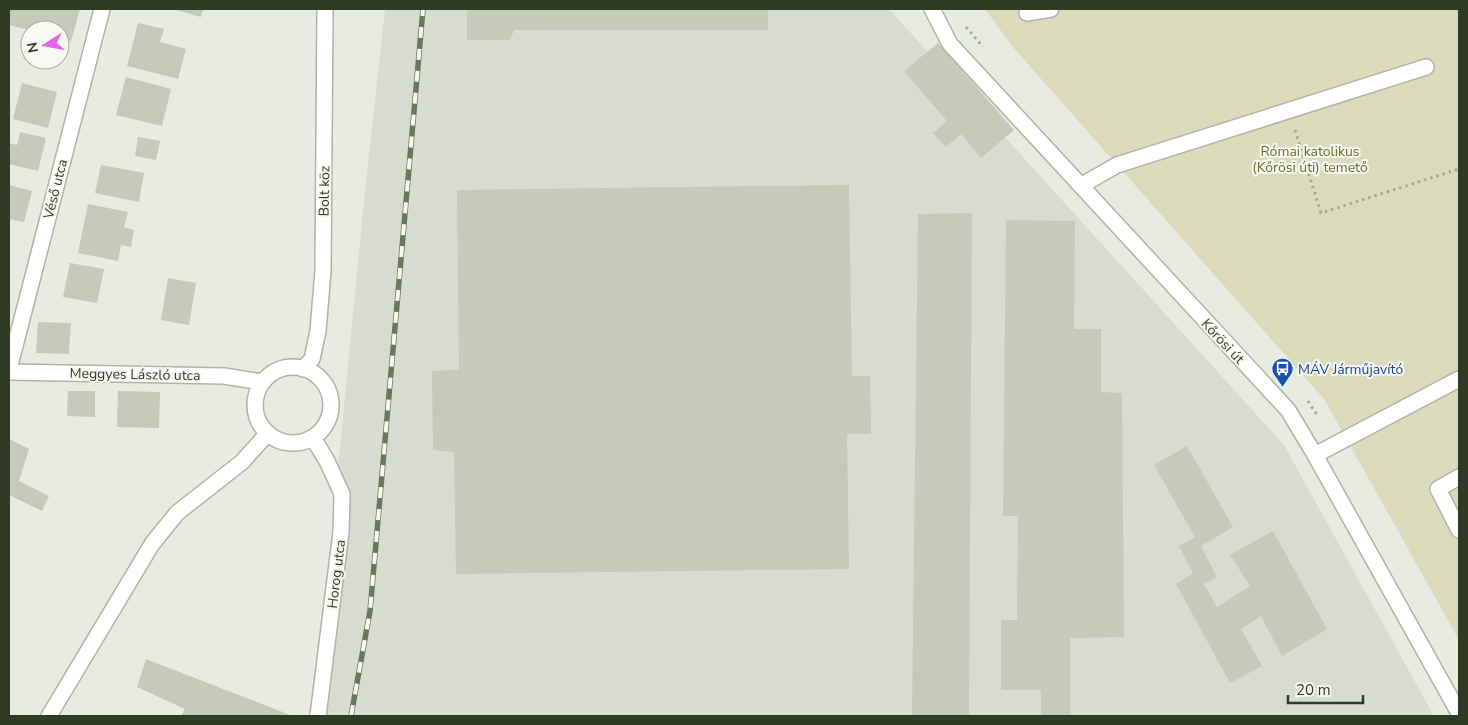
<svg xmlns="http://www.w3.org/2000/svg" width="1468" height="725" font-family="'Nunito Sans',sans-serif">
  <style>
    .built { fill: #d8dbd0 }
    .green { fill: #dbdbbc }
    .building { fill: #c4c9ba }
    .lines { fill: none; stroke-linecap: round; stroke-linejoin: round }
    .minor-casing { stroke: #adb3a5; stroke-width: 18 }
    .path { stroke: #9cad84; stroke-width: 3; stroke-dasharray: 2.5 4; stroke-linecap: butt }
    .minor { stroke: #fff; stroke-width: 15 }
    .rail-casing { stroke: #6b775d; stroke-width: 5.5 }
    .rail { stroke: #f7f8f2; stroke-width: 4; stroke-dasharray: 11; stroke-linecap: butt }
    .labels { text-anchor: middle; stroke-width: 4; stroke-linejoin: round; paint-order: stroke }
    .park-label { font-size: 14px; fill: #68702f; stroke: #f7f8f2 }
    .street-label { font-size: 14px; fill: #303b23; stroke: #f7f8f2 }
    .transit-label { font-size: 14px; fill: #164399; stroke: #f7f8f2; text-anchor: start }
  </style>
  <rect width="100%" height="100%" fill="#e8ebe2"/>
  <path class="built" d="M 385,9 L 889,9 L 1284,445 L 1434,716 L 314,716 L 364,201 Z"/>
  <path class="green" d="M 985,9 L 1459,9 L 1459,640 L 1324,399 L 1012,46 Z"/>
  <path class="building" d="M 10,9 L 80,9 L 71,41 L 60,38 L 60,30 L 29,30 L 9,25 Z
    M 172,9 L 203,9 L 201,17 Z
    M 467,9 L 768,9 L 768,30 L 514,30 L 510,40 L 467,40 Z
    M 138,23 L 164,29 L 160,42 L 186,49 L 178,79 L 127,66 Z
    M 938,43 L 1014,130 L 981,158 L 961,134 L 946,147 L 933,133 L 947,121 L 904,71 Z
    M 126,77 L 171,89 L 162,126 L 116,115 Z
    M 22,83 L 57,92 L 48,128 L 13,119 Z
    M 20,132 L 46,138 L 38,171 L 9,164 L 9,143 L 17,145 Z
    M 138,137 L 160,141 L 156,160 L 135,156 Z
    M 101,165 L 144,173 L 139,202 L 95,193 Z
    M 9,185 L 32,191 L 24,222 L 9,219 Z
    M 849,185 L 852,376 L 870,376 L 871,434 L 847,434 L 849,569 L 456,574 L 454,452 L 433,450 L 432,371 L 459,370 L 457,190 Z
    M 88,204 L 128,212 L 124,227 L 134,230 L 131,247 L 121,245 L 118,261 L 78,253 Z
    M 972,213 L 969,716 L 912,716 L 918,214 Z
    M 1006,220 L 1075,221 L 1074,329 L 1101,329 L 1101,392 L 1122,393 L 1124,637 L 1070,638 L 1070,716 L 1041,716 L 1041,690 L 1001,690 L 1001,620 L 1017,620 L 1018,516 L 1003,516 Z
    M 70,263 L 104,269 L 97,303 L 63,297 Z
    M 168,278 L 196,283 L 189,325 L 161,320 Z
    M 38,322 L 71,323 L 69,354 L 36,353 Z
    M 68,391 L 95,391 L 95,417 L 67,416 Z
    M 118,391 L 160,392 L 159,428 L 117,427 Z
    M 9,439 L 29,449 L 19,481 L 49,496 L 42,511 L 9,495 Z
    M 1187,446 L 1233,527 L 1201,546 L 1217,577 L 1204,584 L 1217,607 L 1250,586 L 1230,555 L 1273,531 L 1327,629 L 1282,656 L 1261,616 L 1241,629 L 1262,666 L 1230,683 L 1176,584 L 1193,573 L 1179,546 L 1195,537 L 1154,465 Z
    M 146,659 L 293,716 L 181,716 L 185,709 L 137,687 Z"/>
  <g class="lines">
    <defs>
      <path id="minor" d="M 932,9 L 950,44 L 1288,410 L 1315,455 L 1459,713
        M 1027,13 L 1051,9
        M 1082,185 L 1117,165 L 1426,67
        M255 405a38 38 0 1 1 76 0a38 38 0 1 1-76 0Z
        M 9,369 L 102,9
        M 303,369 L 312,359 L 318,331 L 323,271 L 325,9
        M 9,372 L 224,376 L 262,382
        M 313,438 L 327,461 L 342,494 L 341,532 L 318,716
        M 1315,455 L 1459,379
        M 1459,477 L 1438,489 L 1459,530
        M 49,716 L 152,544 L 177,513 L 242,462 L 268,433"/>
    </defs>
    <use href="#minor" class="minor-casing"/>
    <path class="path" d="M 966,27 L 983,47
      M 1295,130 L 1321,213 L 1459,169
      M 1308,401 L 1317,415"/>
    <use href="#minor" class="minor"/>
    <defs>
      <path id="rail" d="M 351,716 L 370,611 L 423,9"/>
    </defs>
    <use href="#rail" class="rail-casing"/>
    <use href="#rail" class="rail"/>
  </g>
  <defs>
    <symbol id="bus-pin" viewBox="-11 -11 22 30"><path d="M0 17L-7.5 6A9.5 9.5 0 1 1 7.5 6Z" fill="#1a4fb4" stroke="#f7f8f2"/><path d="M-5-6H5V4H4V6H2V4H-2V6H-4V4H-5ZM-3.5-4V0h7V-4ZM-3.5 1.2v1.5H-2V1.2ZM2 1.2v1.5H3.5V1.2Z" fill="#fff"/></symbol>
  </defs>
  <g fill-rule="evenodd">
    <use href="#bus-pin" x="1270" y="356" width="25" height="34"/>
  </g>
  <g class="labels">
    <g class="park-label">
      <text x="1310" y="156">Római katolikus<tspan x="1310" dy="16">(Kőrösi úti) temető</tspan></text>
    </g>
    <g class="street-label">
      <text transform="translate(55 189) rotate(-76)" y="5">Véső utca</text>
      <text transform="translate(324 191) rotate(-89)" y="5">Bolt köz</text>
      <text transform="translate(1223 341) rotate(47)" y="5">Kőrösi út</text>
      <text transform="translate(135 374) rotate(1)" y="5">Meggyes László utca</text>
      <text transform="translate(336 574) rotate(-83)" y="5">Horog utca</text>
    </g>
    <g class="transit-label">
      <text x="1298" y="374">MÁV Járműjavító</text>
    </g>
  </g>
  <rect width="1468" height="725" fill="none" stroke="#303b23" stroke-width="20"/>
  <g transform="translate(45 45) rotate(259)"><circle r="24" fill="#f7f8f2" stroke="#a7ac9f"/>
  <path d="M0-4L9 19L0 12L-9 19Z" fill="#e761ea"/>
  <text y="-8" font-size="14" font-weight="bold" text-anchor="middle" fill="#303b23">N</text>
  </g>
  <path d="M1288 695v8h75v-8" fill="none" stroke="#303b23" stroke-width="2.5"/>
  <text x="1296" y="695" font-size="15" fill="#303b23" stroke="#f7f8f2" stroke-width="4" paint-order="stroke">20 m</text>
</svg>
